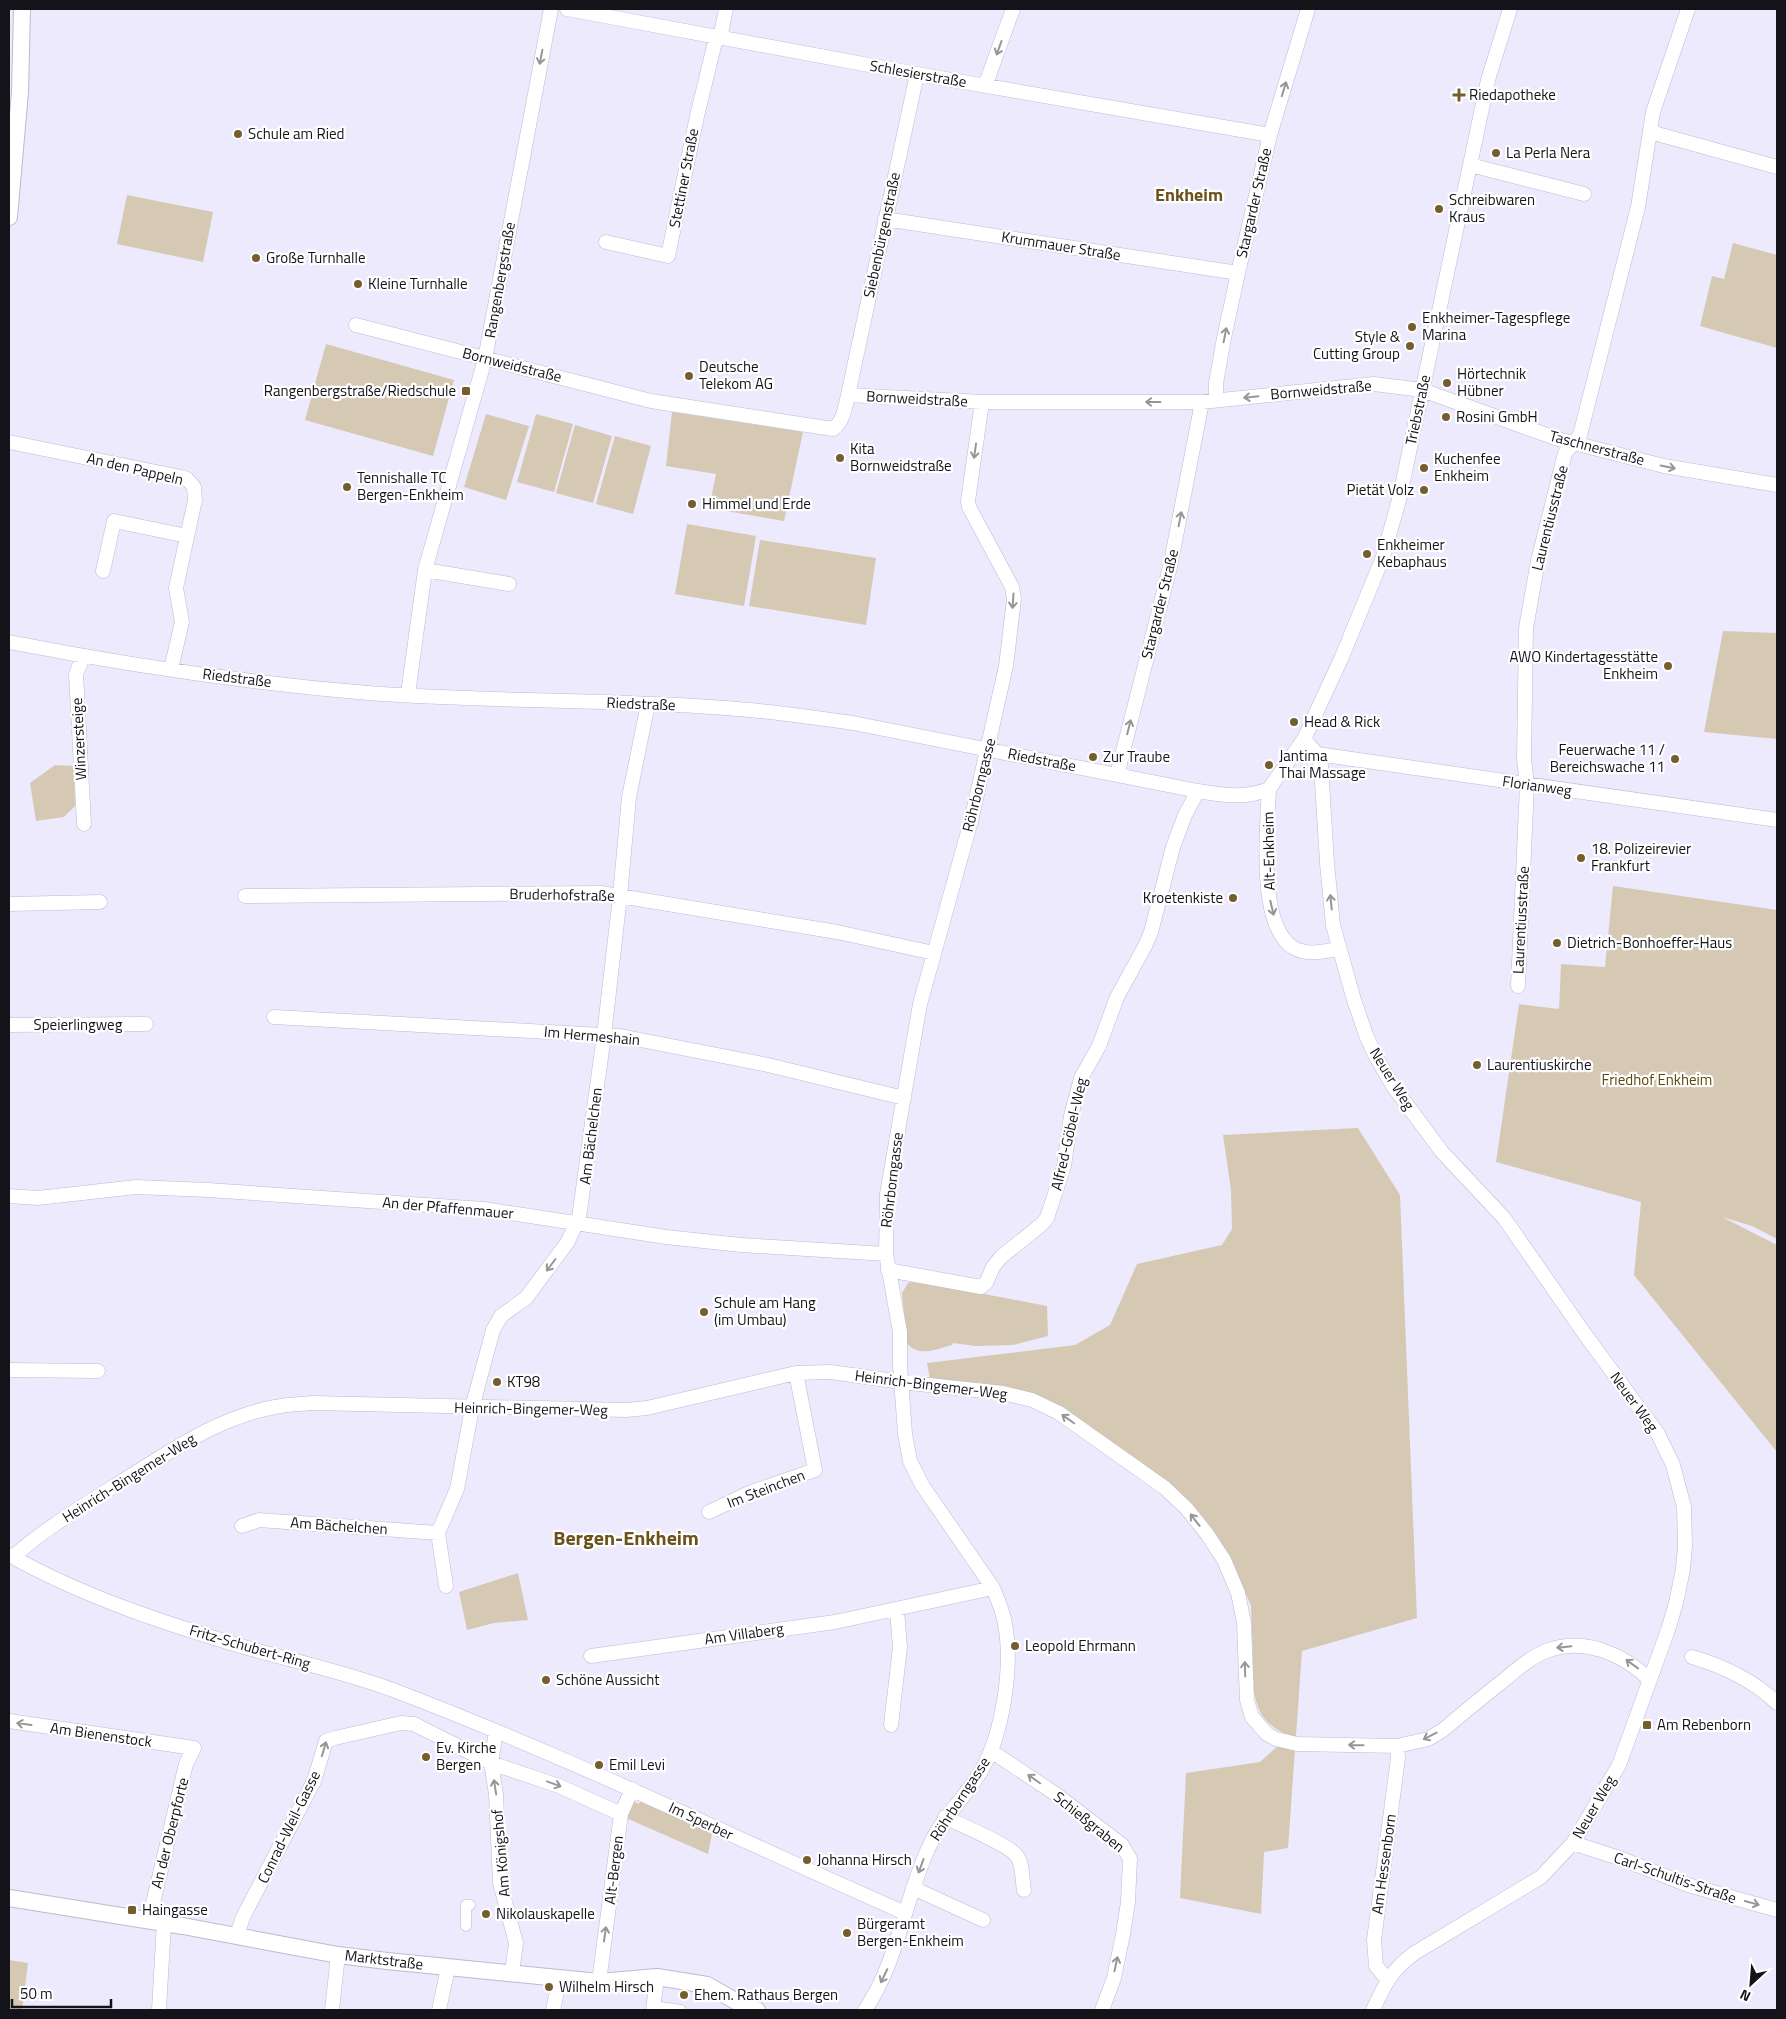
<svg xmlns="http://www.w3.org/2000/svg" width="1786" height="2019" font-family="'Titillium Web',sans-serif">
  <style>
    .green { fill: #d5c9b3 }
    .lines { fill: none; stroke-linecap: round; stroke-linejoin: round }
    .pedestrian-casing { stroke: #bdbacd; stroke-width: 11 }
    .minor-casing { stroke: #bdbacd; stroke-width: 15 }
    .tertiary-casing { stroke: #bdbacd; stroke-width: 18 }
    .pedestrian { stroke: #fff; stroke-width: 10 }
    .minor { stroke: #fff; stroke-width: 14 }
    .tertiary { stroke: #fff; stroke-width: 16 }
    .oneway { stroke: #969598 }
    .poi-dot { fill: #755e2e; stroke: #fff; stroke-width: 2 }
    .labels { text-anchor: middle; stroke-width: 4.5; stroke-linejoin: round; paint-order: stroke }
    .street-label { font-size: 15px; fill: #15131a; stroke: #fff }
    .poi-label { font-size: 15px; fill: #15131a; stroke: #fff; text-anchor: start }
    .park-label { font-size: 15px; fill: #5f470c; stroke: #fff }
    .quarter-label { font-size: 18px; font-weight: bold; fill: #6c521a; stroke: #fff }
    .district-label { font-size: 20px; font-weight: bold; fill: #6c521a; stroke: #fff }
  </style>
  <rect width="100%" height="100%" fill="#edeafd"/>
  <path class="green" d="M 127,195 L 213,212 L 203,262 L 117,244 Z
    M 1733,243 L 1777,255 L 1777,348 L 1700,326 L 1712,276 L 1724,279 Z
    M 326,344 L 454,380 L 433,456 L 305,420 Z
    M 672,412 L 803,432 L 784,521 L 709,508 L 716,474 L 666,466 Z
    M 486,414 L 529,426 L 506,500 L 464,487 Z
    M 536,414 L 573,424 L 554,492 L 517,482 Z
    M 575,425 L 612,436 L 593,503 L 556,493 Z
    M 615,436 L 651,446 L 633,514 L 596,504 Z
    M 687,524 L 756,536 L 744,606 L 675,594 Z
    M 760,540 L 876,558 L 866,625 L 749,606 Z
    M 1723,631 L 1777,633 L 1777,739 L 1704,732 Z
    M 55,765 L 74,766 L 75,806 L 64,817 L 36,821 L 30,783 Z
    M 1613,886 L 1777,910 L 1777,1239 L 1752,1226 L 1722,1217 L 1777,1245 L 1777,1452 L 1634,1275 L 1641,1202 L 1496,1162 L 1519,1004 L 1559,1009 L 1561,964 L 1605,967 Z
    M 1358,1128 L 1400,1195 L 1417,1618 L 1302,1651 L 1288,1848 L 1264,1852 L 1261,1914 L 1180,1898 L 1186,1773 L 1260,1762 L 1289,1736 C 1267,1725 1259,1717 1254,1692 L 1251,1606 L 1231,1559 L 1190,1504 L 1062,1409 L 930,1379 L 927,1363 L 1075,1345 L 1110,1325 L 1137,1264 L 1222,1245 L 1232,1229 L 1231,1190 L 1223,1135 Z
    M 917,1281 L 1047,1306 L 1048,1336 L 1013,1345 L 976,1346 L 953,1343 L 952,1345 C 936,1349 919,1358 907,1343 L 902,1293 L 908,1283 Z
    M 518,1573 L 528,1620 L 494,1623 L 467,1630 L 459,1592 Z
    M 633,1801 L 639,1804 L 641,1801 L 712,1833 L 708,1854 L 626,1818 Z
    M 9,1960 L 28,1963 L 22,2010 L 9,2010 Z"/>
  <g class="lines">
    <defs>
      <path id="pedestrian" d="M 466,1926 L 466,1905 L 470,1905
        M 653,2006 L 681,2010"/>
      <path id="minor" d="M 567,9 L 917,74 L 1270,135
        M 720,39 L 726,9
        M 985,86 L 1013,9
        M 1650,132 L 1777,167
        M 1470,165 L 1584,194
        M 885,219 L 1238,273
        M 606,242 L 668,256 L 697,116 L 716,38
        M 356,325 L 651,401 L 833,429 C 844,421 845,407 848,395 L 917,74
        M 848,395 L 982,402 L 1202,402 L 1374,384 L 1422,390 L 1558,439 L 1664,466 L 1777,485
        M 1216,400 L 1216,383 L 1224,338 L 1238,273 L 1270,135 L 1308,9
        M 9,442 L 181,477 L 187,479 L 194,487 L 195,500 L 176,588 L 182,622 L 171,669
        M 425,570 L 509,584
        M 103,571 L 114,521 L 187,536
        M 9,642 C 127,665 248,683 368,693 C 487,702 607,699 726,708 C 769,711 811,717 853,723 L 1198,791 C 1221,795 1246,799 1269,789 L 1304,739 L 1341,659 L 1383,557 L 1399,500 L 1488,80 L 1510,9
        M 83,657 L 76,674 L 84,824
        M 408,694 L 425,570 L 485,359 L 551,9
        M 1304,739 L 1317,754 L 1321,766 L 1327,863 L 1333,925 L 1354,1000 L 1366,1035 L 1376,1057 L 1393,1086 L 1442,1152 L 1504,1218 L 1584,1333 L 1658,1434 L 1673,1465 L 1684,1507 L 1685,1546 L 1683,1569 L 1676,1603 L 1668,1630 L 1619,1765 L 1573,1843 L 1541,1877 L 1413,1954 C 1390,1972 1385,1984 1373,2010
        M 1317,754 L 1777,820
        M 1117,775 L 1170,567 L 1202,402
        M 1269,789 C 1267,826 1257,927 1294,948 C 1308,956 1325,951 1339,949
        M 245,896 L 601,893 L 837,932 L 934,953
        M 9,904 L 100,902
        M 1518,986 L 1527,785 L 1524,759 L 1526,628 L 1538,561 L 1565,453 L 1580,435 L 1638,207 L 1653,112 L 1688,9
        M 274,1017 L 620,1036 L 768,1065 L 904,1098
        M 9,1025 L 146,1024
        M 9,1196 L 38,1198 L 136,1187 L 208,1190 L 484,1209 L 666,1237 L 741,1245 L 886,1254
        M 888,1270 L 981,1287 L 986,1283 L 993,1267 L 1001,1257 L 1042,1224 L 1047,1218 L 1064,1166 L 1071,1116 L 1081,1078 L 1099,1046 L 1117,997 L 1145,946 L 1151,932 L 1173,847 L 1185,815 L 1198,791
        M 9,1370 L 98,1371
        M 709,1512 L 749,1493 L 815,1470 L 796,1373
        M 242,1526 L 259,1520 L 438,1533
        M 9,1555 C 82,1596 163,1623 244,1647 C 293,1661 344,1672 393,1690 C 567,1756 735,1838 905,1913
        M 13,1557 C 44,1529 80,1508 116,1485 C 167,1454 215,1418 275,1407 C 288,1404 301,1404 313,1403 L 626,1410 L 647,1408 L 796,1373 L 831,1372 L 901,1382 L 1003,1393 L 1032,1400 L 1059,1413 L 1165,1488 L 1187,1509 L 1207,1534 L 1224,1560 L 1238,1593 L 1244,1623 L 1247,1700 L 1252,1717 L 1267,1734 L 1276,1739 L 1297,1744 L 1397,1746 L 1428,1739 L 1443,1730 C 1462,1714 1480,1699 1499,1684 C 1514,1672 1531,1656 1549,1650 C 1586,1637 1624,1655 1650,1680
        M 446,1586 L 438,1533 L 457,1489 L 472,1408 L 493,1330 L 501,1316 L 526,1298 L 567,1243 L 579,1218 L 604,1035 L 620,896 L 629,797 L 648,704
        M 591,1656 L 835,1622 L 993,1588
        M 1692,1657 C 1723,1666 1753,1680 1777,1703
        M 9,1721 L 194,1748 L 186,1764 L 149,1920
        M 891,1725 L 900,1647 L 897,1610
        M 496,1731 L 491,1763 L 496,1794 L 500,1883 L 516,1943 L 512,1973
        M 991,1751 L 1057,1795 L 1122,1845 L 1130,1859 L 1128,1902 L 1123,1934 L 1114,1978 L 1102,2010
        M 945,1817 C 960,1825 1008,1844 1017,1856 C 1023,1864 1022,1880 1024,1890
        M 1573,1843 L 1622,1859 L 1688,1885 L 1777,1910
        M 913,1888 L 983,1920
        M 237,1935 L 243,1917 L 314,1781 L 326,1741 L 335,1738 L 401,1723 L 414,1724 L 491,1763 L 559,1786 L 621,1814
        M 1387,1979 L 1376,1966 L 1374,1940 L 1398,1758 L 1397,1746
        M 599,1982 L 621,1814 L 632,1789
        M 159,2010 L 164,1923
        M 332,2010 L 338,1955
        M 439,2010 L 448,1968
        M 553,2010 L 560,1978
        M 653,2010 L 657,1977
        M 865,2010 C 898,1961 904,1902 928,1849 C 942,1816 964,1800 981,1771 C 1003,1734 1013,1666 1005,1624 C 1003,1611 998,1600 993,1588 L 922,1485 L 910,1461 L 905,1434 L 900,1365 L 900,1332 L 886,1254 L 887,1194 L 920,1004 L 971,821 L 1006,666 L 1014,599 L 1012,587 L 969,507 L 968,501 L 982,402"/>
      <path id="tertiary" d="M 9,217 L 20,92 L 22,9
        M 9,1898 L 183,1926 L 338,1955 L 387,1961 L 599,1982 L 657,1977 L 707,1985 L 748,2008 L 757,2010"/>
    </defs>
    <use href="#pedestrian" class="pedestrian-casing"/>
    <use href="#minor" class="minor-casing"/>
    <use href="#tertiary" class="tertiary-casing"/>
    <use href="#pedestrian" class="pedestrian"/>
    <use href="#minor" class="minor"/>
    <use href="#tertiary" class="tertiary"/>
  </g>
  <defs><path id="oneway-shaft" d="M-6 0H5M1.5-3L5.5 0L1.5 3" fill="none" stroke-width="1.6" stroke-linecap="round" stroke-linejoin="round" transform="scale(1.25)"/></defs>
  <g class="oneway">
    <use href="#oneway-shaft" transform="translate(999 48) rotate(110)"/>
    <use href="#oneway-shaft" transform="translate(541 57) rotate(101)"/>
    <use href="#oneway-shaft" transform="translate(1284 89) rotate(-73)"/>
    <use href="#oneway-shaft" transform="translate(1225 335) rotate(-79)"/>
    <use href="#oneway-shaft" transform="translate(1251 397) rotate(174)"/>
    <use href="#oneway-shaft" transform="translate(1153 402) rotate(180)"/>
    <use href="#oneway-shaft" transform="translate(975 451) rotate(98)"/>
    <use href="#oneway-shaft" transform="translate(1668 467) rotate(11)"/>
    <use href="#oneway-shaft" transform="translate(1180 519) rotate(-79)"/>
    <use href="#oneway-shaft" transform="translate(1013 601) rotate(94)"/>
    <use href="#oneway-shaft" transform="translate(1129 727) rotate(-76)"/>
    <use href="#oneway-shaft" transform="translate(1331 902) rotate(-96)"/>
    <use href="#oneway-shaft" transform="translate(1272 908) rotate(77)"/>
    <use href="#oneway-shaft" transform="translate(551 1265) rotate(127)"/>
    <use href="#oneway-shaft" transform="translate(1068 1419) rotate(-145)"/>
    <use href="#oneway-shaft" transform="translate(1195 1520) rotate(-128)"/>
    <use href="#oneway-shaft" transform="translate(1564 1647) rotate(174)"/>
    <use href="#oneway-shaft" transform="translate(1632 1664) rotate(-144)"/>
    <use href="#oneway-shaft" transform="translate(1245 1669) rotate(-92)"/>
    <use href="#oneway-shaft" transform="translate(24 1724) rotate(-172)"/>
    <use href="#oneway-shaft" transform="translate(1430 1736) rotate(153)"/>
    <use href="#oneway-shaft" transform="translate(1356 1745) rotate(-179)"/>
    <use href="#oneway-shaft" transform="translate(324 1749) rotate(-73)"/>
    <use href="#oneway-shaft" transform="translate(1034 1779) rotate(-145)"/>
    <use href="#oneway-shaft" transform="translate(554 1784) rotate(20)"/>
    <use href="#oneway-shaft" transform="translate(495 1787) rotate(-99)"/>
    <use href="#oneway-shaft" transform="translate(921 1866) rotate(110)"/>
    <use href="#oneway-shaft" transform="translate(1752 1903) rotate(15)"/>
    <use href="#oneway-shaft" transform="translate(605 1934) rotate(-82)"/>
    <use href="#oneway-shaft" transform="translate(1116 1964) rotate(-78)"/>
    <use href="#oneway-shaft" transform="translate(884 1976) rotate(116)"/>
  </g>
  <g class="poi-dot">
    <path d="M1456.5 87.5h5v5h5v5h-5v5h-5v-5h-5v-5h5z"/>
    <circle cx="238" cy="134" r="5"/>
    <circle cx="1496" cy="153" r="5"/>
    <circle cx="1439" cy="209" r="5"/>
    <circle cx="256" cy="258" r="5"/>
    <circle cx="358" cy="284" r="5"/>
    <circle cx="1412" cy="327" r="5"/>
    <circle cx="1410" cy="346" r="5"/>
    <circle cx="689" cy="376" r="5"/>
    <circle cx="1447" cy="383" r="5"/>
    <rect x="461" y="386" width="10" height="10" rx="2.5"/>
    <circle cx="1446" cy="417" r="5"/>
    <circle cx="840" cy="458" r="5"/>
    <circle cx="1424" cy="468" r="5"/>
    <circle cx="347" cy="487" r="5"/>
    <circle cx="1424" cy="490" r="5"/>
    <circle cx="692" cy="504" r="5"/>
    <circle cx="1367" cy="554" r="5"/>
    <circle cx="1668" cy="666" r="5"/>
    <circle cx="1294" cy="722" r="5"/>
    <circle cx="1093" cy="757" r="5"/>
    <circle cx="1675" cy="759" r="5"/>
    <circle cx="1269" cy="765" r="5"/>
    <circle cx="1581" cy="858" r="5"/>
    <circle cx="1233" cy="898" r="5"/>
    <circle cx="1557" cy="943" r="5"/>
    <circle cx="1477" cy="1065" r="5"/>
    <circle cx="704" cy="1312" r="5"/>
    <circle cx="497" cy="1382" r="5"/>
    <circle cx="1015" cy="1646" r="5"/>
    <circle cx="546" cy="1680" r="5"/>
    <rect x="1642" y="1720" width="10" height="10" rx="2.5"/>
    <circle cx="426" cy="1757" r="5"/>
    <circle cx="599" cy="1765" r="5"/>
    <circle cx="807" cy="1860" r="5"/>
    <rect x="127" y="1905" width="10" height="10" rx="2.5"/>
    <circle cx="486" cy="1914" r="5"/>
    <circle cx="847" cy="1933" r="5"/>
    <circle cx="549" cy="1987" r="5"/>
    <circle cx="684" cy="1995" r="5"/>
  </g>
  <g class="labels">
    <g class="street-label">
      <text transform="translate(918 74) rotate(10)" y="5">Schlesierstraße</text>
      <text transform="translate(684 178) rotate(-79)" y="5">Stettiner Straße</text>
      <text transform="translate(1254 203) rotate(-77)" y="5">Stargarder Straße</text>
      <text transform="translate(882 235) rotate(-78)" y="5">Siebenbürgenstraße</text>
      <text transform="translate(1061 246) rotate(9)" y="5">Krummauer Straße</text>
      <text transform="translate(500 280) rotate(-80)" y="5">Rangenbergstraße</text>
      <text transform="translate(512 365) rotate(14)" y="5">Bornweidstraße</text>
      <text transform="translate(1321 390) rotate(-5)" y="5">Bornweidstraße</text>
      <text transform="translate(917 399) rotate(3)" y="5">Bornweidstraße</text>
      <text transform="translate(1418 410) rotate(-78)" y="5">Triebstraße</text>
      <text transform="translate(1597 448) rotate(15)" y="5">Taschnerstraße</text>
      <text transform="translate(135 469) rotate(13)" y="5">An den Pappeln</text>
      <text transform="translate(1550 518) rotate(-76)" y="5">Laurentiusstraße</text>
      <text transform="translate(1160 604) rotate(-76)" y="5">Stargarder Straße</text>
      <text transform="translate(237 678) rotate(7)" y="5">Riedstraße</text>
      <text transform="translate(641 704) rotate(2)" y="5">Riedstraße</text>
      <text transform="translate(79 739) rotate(-93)" y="5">Winzersteige</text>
      <text transform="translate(1042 760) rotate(11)" y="5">Riedstraße</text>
      <text transform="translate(979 785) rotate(-76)" y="5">Röhrborngasse</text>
      <text transform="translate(1537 786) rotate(8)" y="5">Florianweg</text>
      <text transform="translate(1269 851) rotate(-91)" y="5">Alt-Enkheim</text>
      <text transform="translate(562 895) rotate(1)" y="5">Bruderhofstraße</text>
      <text transform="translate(1521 920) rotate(-87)" y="5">Laurentiusstraße</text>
      <text x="78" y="1030">Speierlingweg</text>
      <text transform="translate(592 1036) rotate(5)" y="5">Im Hermeshain</text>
      <text transform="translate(1392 1079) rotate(58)" y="5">Neuer Weg</text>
      <text transform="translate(1069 1134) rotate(-77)" y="5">Alfred-Göbel-Weg</text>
      <text transform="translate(591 1136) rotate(-83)" y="5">Am Bächelchen</text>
      <text transform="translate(892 1180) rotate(-83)" y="5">Röhrborngasse</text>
      <text transform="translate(448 1208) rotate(5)" y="5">An der Pfaffenmauer</text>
      <text transform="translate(931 1385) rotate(7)" y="5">Heinrich-Bingemer-Weg</text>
      <text transform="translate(1634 1402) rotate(54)" y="5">Neuer Weg</text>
      <text transform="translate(531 1409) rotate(1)" y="5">Heinrich-Bingemer-Weg</text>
      <text transform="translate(129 1478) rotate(-32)" y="5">Heinrich-Bingemer-Weg</text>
      <text transform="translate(766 1489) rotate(-21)" y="5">Im Steinchen</text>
      <text transform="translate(339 1526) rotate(4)" y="5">Am Bächelchen</text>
      <text transform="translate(744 1634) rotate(-8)" y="5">Am Villaberg</text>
      <text transform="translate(250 1647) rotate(16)" y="5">Fritz-Schubert-Ring</text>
      <text transform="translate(101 1735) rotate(8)" y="5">Am Bienenstock</text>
      <text transform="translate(960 1799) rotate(-57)" y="5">Röhrborngasse</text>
      <text transform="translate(1594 1807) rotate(-60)" y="5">Neuer Weg</text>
      <text transform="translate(701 1821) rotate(25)" y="5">Im Sperber</text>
      <text transform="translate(1089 1822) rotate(39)" y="5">Schießgraben</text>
      <text transform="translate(289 1827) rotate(-64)" y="5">Conrad-Weil-Gasse</text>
      <text transform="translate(170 1833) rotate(-76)" y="5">An der Oberpforte</text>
      <text transform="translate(501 1853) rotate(-95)" y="5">Am Königshof</text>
      <text transform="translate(1384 1864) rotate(-82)" y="5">Am Hessenborn</text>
      <text transform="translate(614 1870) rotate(-83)" y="5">Alt-Bergen</text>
      <text transform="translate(1675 1878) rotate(19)" y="5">Carl-Schultis-Straße</text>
      <text transform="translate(384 1960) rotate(7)" y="5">Marktstraße</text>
    </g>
    <g class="poi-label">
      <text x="1469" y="100">Riedapotheke</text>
      <text x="248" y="139">Schule am Ried</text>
      <text x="1506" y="158">La Perla Nera</text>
      <text x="1449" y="205">Schreibwaren<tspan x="1449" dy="17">Kraus</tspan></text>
      <text x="266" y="263">Große Turnhalle</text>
      <text x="368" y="289">Kleine Turnhalle</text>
      <text x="1422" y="323">Enkheimer-Tagespflege<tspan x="1422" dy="17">Marina</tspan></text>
      <text x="1400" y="342" text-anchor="end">Style &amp;<tspan x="1400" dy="17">Cutting Group</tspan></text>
      <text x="699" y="372">Deutsche<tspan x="699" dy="17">Telekom AG</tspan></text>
      <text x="1457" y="379">Hörtechnik<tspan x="1457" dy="17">Hübner</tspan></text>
      <text x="456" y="396" text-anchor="end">Rangenbergstraße/Riedschule</text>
      <text x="1456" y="422">Rosini GmbH</text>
      <text x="850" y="454">Kita<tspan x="850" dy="17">Bornweidstraße</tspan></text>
      <text x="1434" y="464">Kuchenfee<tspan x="1434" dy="17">Enkheim</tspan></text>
      <text x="357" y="483">Tennishalle TC<tspan x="357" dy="17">Bergen-Enkheim</tspan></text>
      <text x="1414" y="495" text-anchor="end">Pietät Volz</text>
      <text x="702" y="509">Himmel und Erde</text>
      <text x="1377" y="550">Enkheimer<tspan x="1377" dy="17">Kebaphaus</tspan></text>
      <text x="1658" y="662" text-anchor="end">AWO Kindertagesstätte<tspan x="1658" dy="17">Enkheim</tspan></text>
      <text x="1304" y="727">Head &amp; Rick</text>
      <text x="1665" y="755" text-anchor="end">Feuerwache 11 /<tspan x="1665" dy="17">Bereichswache 11</tspan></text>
      <text x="1279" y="761">Jantima<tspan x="1279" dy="17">Thai Massage</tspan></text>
      <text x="1103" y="762">Zur Traube</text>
      <text x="1591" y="854">18. Polizeirevier<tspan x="1591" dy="17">Frankfurt</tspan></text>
      <text x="1223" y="903" text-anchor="end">Kroetenkiste</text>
      <text x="1567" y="948">Dietrich-Bonhoeffer-Haus</text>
      <text x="1487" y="1070">Laurentiuskirche</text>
      <text x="714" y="1308">Schule am Hang<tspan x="714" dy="17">(im Umbau)</tspan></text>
      <text x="507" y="1387">KT98</text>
      <text x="1025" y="1651">Leopold Ehrmann</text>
      <text x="556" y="1685">Schöne Aussicht</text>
      <text x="1657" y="1730">Am Rebenborn</text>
      <text x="436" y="1753">Ev. Kirche<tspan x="436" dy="17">Bergen</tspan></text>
      <text x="609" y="1770">Emil Levi</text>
      <text x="817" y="1865">Johanna Hirsch</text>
      <text x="142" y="1915">Haingasse</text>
      <text x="496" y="1919">Nikolauskapelle</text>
      <text x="857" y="1929">Bürgeramt<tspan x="857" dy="17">Bergen-Enkheim</tspan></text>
      <text x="559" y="1992">Wilhelm Hirsch</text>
      <text x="694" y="2000">Ehem. Rathaus Bergen</text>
    </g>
    <g class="park-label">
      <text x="1657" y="1085">Friedhof Enkheim</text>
    </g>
    <g class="quarter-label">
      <text x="1189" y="201">Enkheim</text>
    </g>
    <g class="district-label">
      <text x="626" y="1545">Bergen-Enkheim</text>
    </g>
  </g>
  <rect width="1786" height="2019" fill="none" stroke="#15131a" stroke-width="20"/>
  <g transform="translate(1751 1984) rotate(206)" stroke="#ffffff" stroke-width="4" paint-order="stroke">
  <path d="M0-4L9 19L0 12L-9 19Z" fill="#15131a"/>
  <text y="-8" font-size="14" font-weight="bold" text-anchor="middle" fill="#15131a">N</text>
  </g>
  <path d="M12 1999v8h99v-8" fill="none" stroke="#15131a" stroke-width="2.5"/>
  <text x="20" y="1999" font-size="15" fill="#15131a" stroke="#ffffff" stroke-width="4" paint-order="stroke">50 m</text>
</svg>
